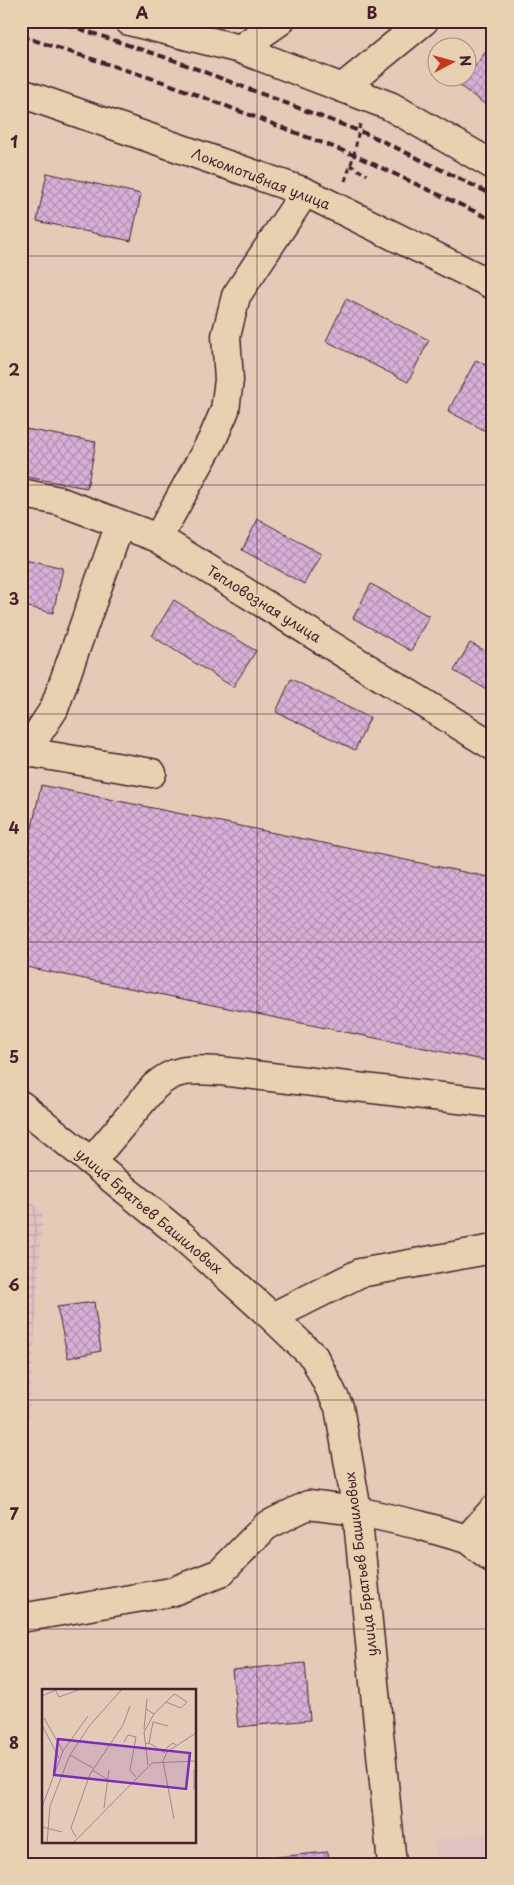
<svg xmlns="http://www.w3.org/2000/svg" width="514" height="1885" font-family="'Playpen Sans',sans-serif">
  <style>
    .built { fill: #e0c3c1 }
    .industrial { fill: url(#industrial-grid) }
    .building { fill: url(#building-cross-hatch); stroke: #4a1f2b }
    .lines { fill: none; stroke-linecap: round; stroke-linejoin: round }
    .minor-casing { stroke: #4a1f2b; stroke-width: 31 }
    .path { stroke: #4a1f2b; stroke-width: 3; stroke-dasharray: 5 4; stroke-linecap: butt }
    .minor { stroke: #e6d2b0; stroke-width: 28 }
    .rail { stroke: #4a1f2b; stroke-width: 4; stroke-dasharray: 8 4; stroke-linecap: butt }
    .grid { fill: none; stroke: #4a1f2b; stroke-width: 1; stroke-opacity: 0.55 }
    .labels { text-anchor: middle; stroke-width: 4; stroke-linejoin: round; paint-order: stroke }
    .street-label { font-size: 14px; fill: #4a1f2b; stroke: #e6d2b0 }
    .inset-road { fill: none; stroke: #a68680; stroke-width: 1 }
    .view { fill: #7b2cbf; fill-opacity: 0.15; stroke: #7b2cbf; stroke-width: 2.5 }
    .inset-edge { fill: none; stroke: #4a1f2b; stroke-width: 2.5 }
    .neatline { fill: none; stroke: #4a1f2b; stroke-width: 2 }
    .grid-label { font-size: 16px; text-anchor: middle; font-weight: bold; fill: #4a1f2b }
  </style>
  <defs>
    <pattern id="industrial-grid" width="8" height="8" patternUnits="userSpaceOnUse" patternTransform="scale(1.25)"><rect width="8" height="8" fill="#e0c3c1"/><path d="M0 4h8M4 0v8" fill="none" stroke="#c2a7a6"/></pattern>
    <pattern id="building-cross-hatch" width="8" height="8" patternUnits="userSpaceOnUse" patternTransform="scale(1.25)"><rect width="8" height="8" fill="#d8b0d7"/><path d="M0 0l8 8M0 8l8-8" fill="none" stroke="#b18faf"/></pattern>
  </defs>
  <rect width="100%" height="100%" fill="#e3cbb8"/>
  <filter id="ink" filterUnits="userSpaceOnUse"><feTurbulence type="fractalNoise" baseFrequency=".02" numOctaves="2"/><feDisplacementMap in="SourceGraphic" scale="10" xChannelSelector="R" yChannelSelector="G"/><feConvolveMatrix kernelMatrix="1 2 1 2 8 2 1 2 1" color-interpolation-filters="sRGB"/></filter>
  <g filter="url(#ink)">
    <path class="built" d="M 493,1834 L 493,1864 L 437,1864 L 434,1840 Z"/>
    <path class="industrial" d="M 21,1193 L 43,1212 L 21,1536 Z"/>
    <path class="building" d="M 493,42 L 493,110 L 460,86 Z
      M 47,173 L 141,194 L 131,241 L 37,221 Z
      M 346,299 L 429,340 L 408,382 L 326,341 Z
      M 476,360 L 493,369 L 493,435 L 448,411 Z
      M 21,428 L 96,442 L 87,488 L 21,476 Z
      M 258,519 L 321,554 L 304,584 L 242,550 Z
      M 21,558 L 63,568 L 53,613 L 21,605 Z
      M 371,584 L 429,616 L 411,651 L 353,618 Z
      M 174,600 L 256,651 L 233,687 L 152,636 Z
      M 470,643 L 493,655 L 493,693 L 454,671 Z
      M 291,679 L 370,718 L 355,750 L 276,712 Z
      M 41,785 L 493,878 L 493,975 L 488,998 L 493,999 L 493,1062 L 21,966 L 21,880 Z
      M 94,1302 L 101,1351 L 68,1358 L 57,1307 Z
      M 305,1663 L 310,1720 L 238,1727 L 232,1670 Z
      M 328,1852 L 329,1864 L 206,1864 Z"/>
    <g class="lines">
      <defs>
        <path id="minor" d="M 129,21 L 240,49 L 390,106 L 493,165
          M 240,49 L 280,21
          M 342,88 L 424,21
          M 21,93 L 305,192 L 493,285
          M 21,493 L 59,501 L 158,538 L 493,746
          M 158,538 L 212,440 L 225,410 L 229,380 L 226,336 L 236,296 L 305,192
          M 21,749 L 35,738 L 54,709 L 120,524
          M 21,751 L 152,773
          M 21,1105 L 181,1235 L 272,1317 L 314,1357 L 339,1407 L 357,1511 L 392,1864
          M 91,1162 L 154,1087 C 175,1067 193,1070 220,1071 L 493,1103
          M 272,1317 L 360,1273 L 493,1249
          M 467,1539 L 493,1510
          M 21,1618 L 171,1592 L 220,1573 L 266,1526 L 308,1505 L 357,1511 L 419,1525 L 467,1539 L 493,1559"/>
      </defs>
      <use href="#minor" class="minor-casing"/>
      <path class="path" d="M 350,165 L 367,175
        M 345,181 L 354,155 L 360,124"/>
      <use href="#minor" class="minor"/>
      <path class="rail" d="M 56,21 L 173,60 L 372,136 L 493,195
        M 21,36 L 166,83 L 354,155 L 493,220"/>
    </g>
  </g>
  <path class="grid" d="M 257,21 L 257,1864M 21,256 L 493,256M 21,485 L 493,485M 21,714 L 493,714M 21,942 L 493,942M 21,1171 L 493,1171M 21,1400 L 493,1400M 21,1629 L 493,1629"/>
  <g class="labels">
    <g class="street-label">
      <text transform="translate(261 179) rotate(21)" y="5">Локомотивная улица</text>
      <text transform="translate(264 604) rotate(32)" y="5">Тепловозная улица</text>
      <text transform="translate(149 1211) rotate(40)" y="5">улица Братьев Башиловых</text>
      <text transform="translate(361 1564) rotate(-97)" y="5">улица Братьев Башиловых</text>
    </g>
  </g>
  <g transform="translate(42 1689)">
    <rect width="154" height="154" fill="#e3cbb8"/>
    <path class="inset-road" d="M 13,0 L 17,8 L 39,0M 0,7 L 14,1M 105,10 L 104,20 L 112,25 L 102,43 L 106,76M 112,25 L 131,6 L 133,5 L 145,13 L 139,19 L 124,13M 2,29 L 21,62M 0,36 L 17,69M 102,40 L 104,20M 82,53 L 86,46 L 94,48 L 88,81 L 94,88M 107,54 L 111,33 L 126,37M 103,55 L 107,54 L 123,64M 121,62 L 131,54 L 134,56M 28,66 L 51,79M 152,80 L 152,101M 50,81 L 65,90M 0,118 L 21,62 L 46,27M 62,119 L 67,81M 132,130 L 121,72 L 125,63 L 154,44M 0,138 L 20,143M 34,148 L 29,139 L 48,85 L 81,36 L 88,17M 5,154 L 8,117 L 28,66 L 48,36 L 80,0M 31,154 L 110,74 L 154,72"/>
    <path class="view" d="M 16,50 L 148,64 L 144,100 L 12,86 Z"/>
    <rect width="154" height="154" class="inset-edge"/>
  </g>
  <rect width="514" height="1885" fill="none" stroke="#e6d2b0" stroke-width="55"/>
  <g transform="translate(452 62) rotate(84)"><circle r="24" fill="#e6d2b0" stroke="#a88a7b"/>
  <path d="M0-4L9 19L0 12L-9 19Z" fill="#c8321e"/>
  <text y="-8" font-size="14" font-weight="bold" text-anchor="middle" fill="#4a1f2b">N</text>
  </g>
  <rect x="28" y="28" width="458" height="1830" class="neatline"/>
  <g class="grid-label">
    <text x="142" y="19">A</text>
    <text x="372" y="19">B</text>
    <text x="14" y="148">1</text>
    <text x="14" y="376">2</text>
    <text x="14" y="605">3</text>
    <text x="14" y="834">4</text>
    <text x="14" y="1063">5</text>
    <text x="14" y="1291">6</text>
    <text x="14" y="1520">7</text>
    <text x="14" y="1749">8</text>
  </g>
</svg>
